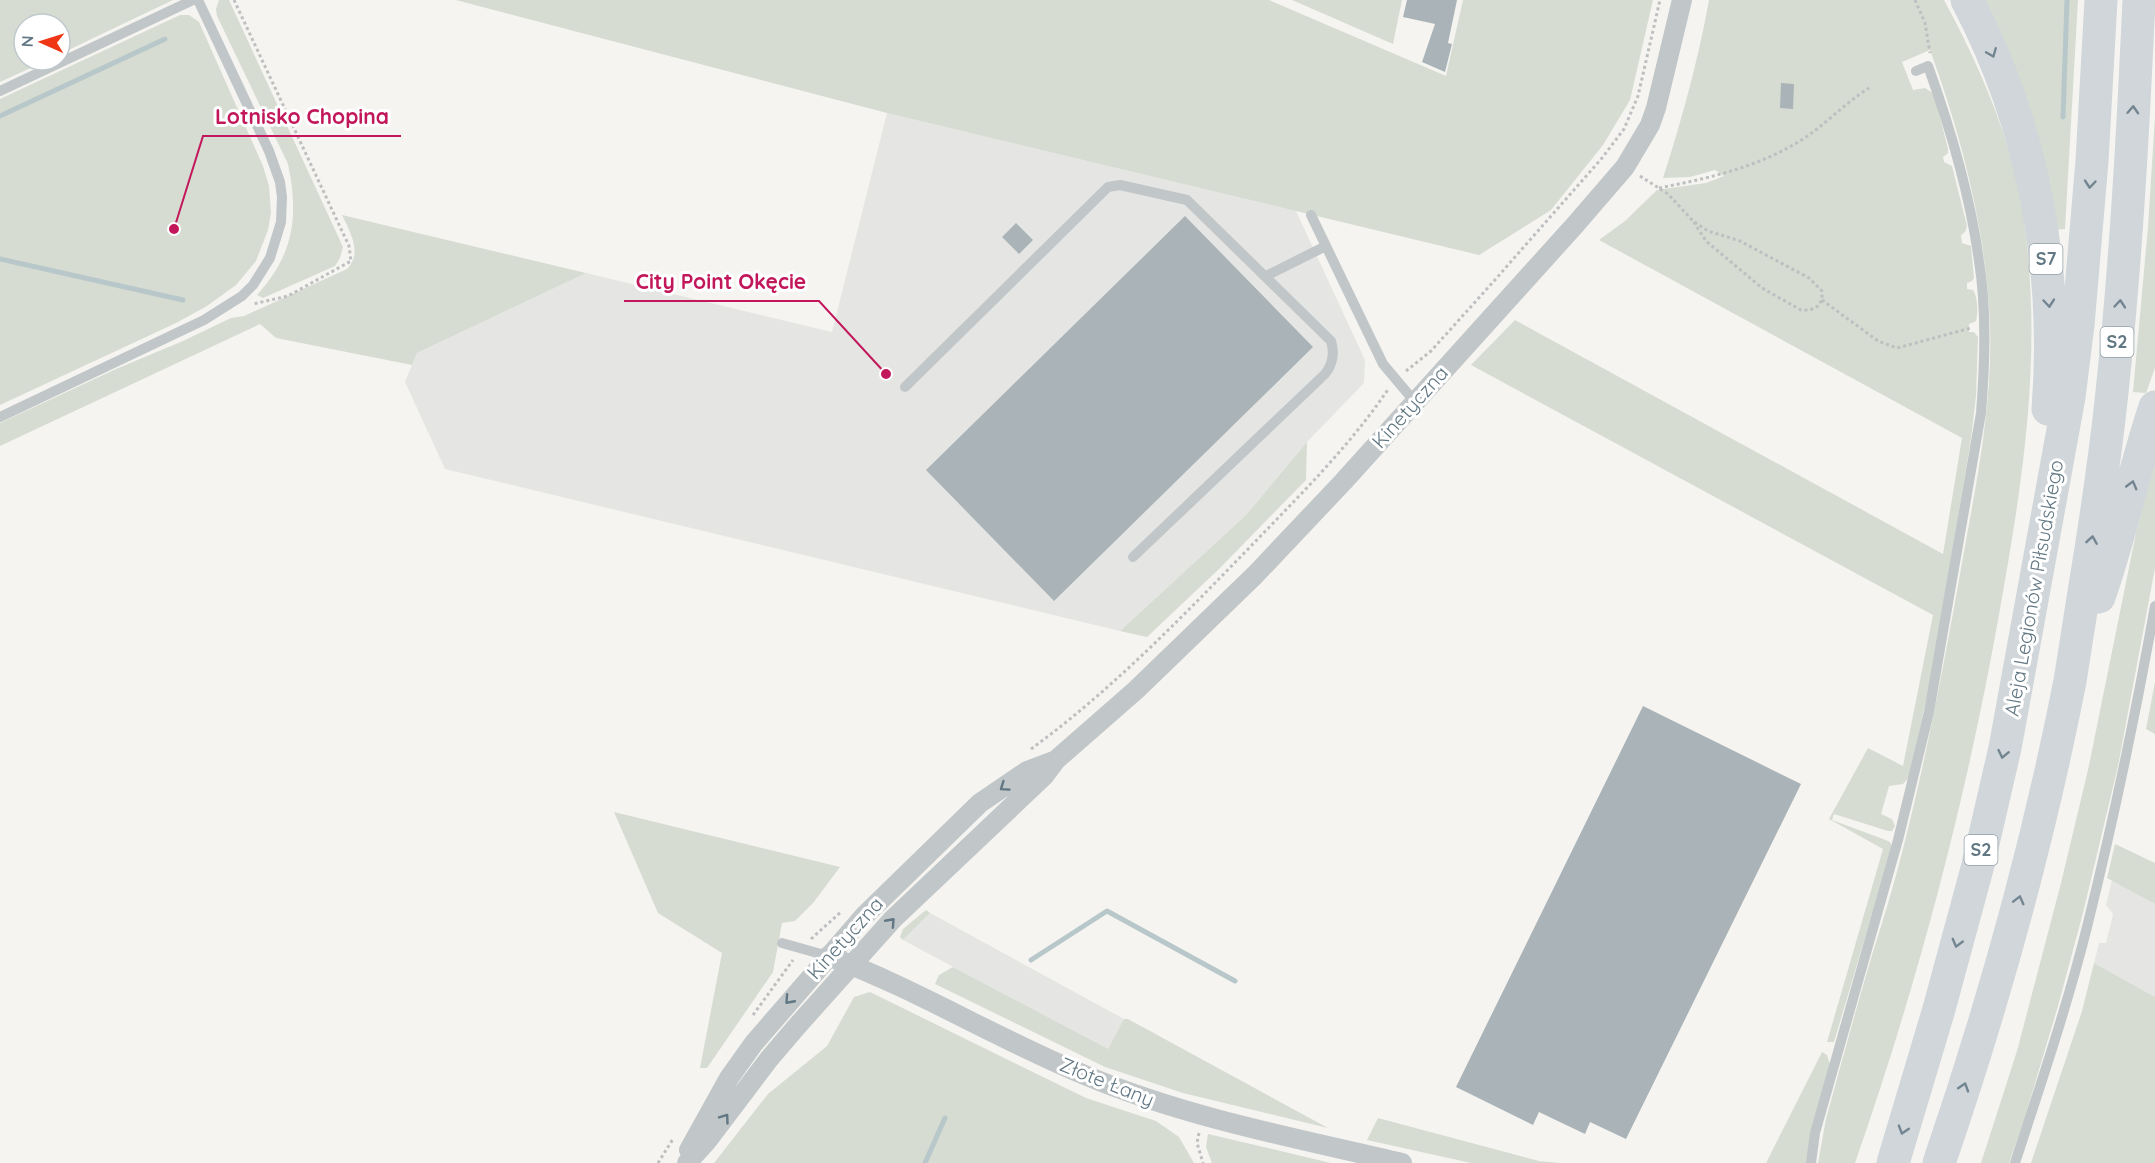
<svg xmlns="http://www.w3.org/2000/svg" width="2155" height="1163" font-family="Quicksand,sans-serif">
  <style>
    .built { fill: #e5e6e3 }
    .green { fill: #d6dcd1 }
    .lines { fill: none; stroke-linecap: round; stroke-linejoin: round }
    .stream { stroke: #b8c7ca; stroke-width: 5 }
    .building { fill: #aab3b7 }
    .path { stroke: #bdbfc1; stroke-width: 3; stroke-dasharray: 3 3; stroke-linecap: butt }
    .service { stroke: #c1c6c8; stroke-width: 10 }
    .minor { stroke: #c1c6c8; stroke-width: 20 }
    .motorway { stroke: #d0d6da; stroke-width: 33 }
    .oneway { stroke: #728590 }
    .oneway2 { stroke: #617783 }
    .labels { text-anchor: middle; stroke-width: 6; stroke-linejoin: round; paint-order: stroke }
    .shield { fill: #fff; stroke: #90a0a8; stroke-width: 1.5 }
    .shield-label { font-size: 18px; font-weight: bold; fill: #617783 }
    .street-label { font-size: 20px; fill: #617783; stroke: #fff }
    .leader { fill: none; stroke: #c2185b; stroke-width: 2 }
    .callout-dot { fill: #c2185b; stroke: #fff; stroke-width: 2 }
    .callout-label { font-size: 21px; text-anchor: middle; font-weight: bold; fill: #c2185b; stroke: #fff; stroke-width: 6; stroke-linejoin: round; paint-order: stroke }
  </style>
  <rect width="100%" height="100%" fill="#f5f4f0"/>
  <path class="built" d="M 887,113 L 1296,211 L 1365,360 L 1364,383 L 1307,442 L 1246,515 L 1120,631 L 445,469 L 405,382 L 417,353 L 586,273 L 832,332 Z
    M 2112,880 L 2155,904 L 2155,997 L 2094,963 L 2099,943 L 2106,943 L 2113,914 L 2106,905 Z
    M 930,913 L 1124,1019 L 1108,1050 L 903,940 Z"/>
  <path class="green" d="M 0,0 L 173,0 L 60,54 L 60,24 L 24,24 L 24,60 L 48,60 L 0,82 Z
    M 219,0 L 229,0 L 343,247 L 340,258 L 335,266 L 263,298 L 257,295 C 294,254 299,217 288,164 L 217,16 L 216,9 Z
    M 456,0 L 1269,0 L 1446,76 L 1463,0 L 1653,0 L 1630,100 L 1603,145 L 1551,210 L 1479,255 L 887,113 Z
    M 1292,0 L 1402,0 L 1393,44 Z
    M 1709,0 L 1944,0 C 1979,65 2010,135 2022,208 C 2044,346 2024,474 2000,609 C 1967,797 1918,983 1855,1163 L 1818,1163 L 1826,1119 C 1841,1064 1856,1009 1872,955 C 1883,920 1894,885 1903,849 C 1927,755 1945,659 1962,563 C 1976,484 1993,405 1990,323 C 1986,231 1962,137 1930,50 L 1902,62 L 1913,90 L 1925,88 L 1934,94 L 1948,149 L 1948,153 L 1943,157 L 1944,162 L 1952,166 L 1967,226 L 1965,232 L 1961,235 L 1962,243 L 1971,246 L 1974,278 L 1972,281 L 1967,283 L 1967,289 L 1973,290 C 1978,298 1978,313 1976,321 L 1969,324 L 1969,332 L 1974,332 L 1978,337 L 1976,396 L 1971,439 L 1930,683 L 1909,777 L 1903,784 L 1889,786 L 1881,814 L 1892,819 L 1895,826 L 1892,831 L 1888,831 L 1834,814 L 1832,820 L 1883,839 L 1890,842 L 1892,847 L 1834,1042 L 1827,1042 L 1883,849 L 1829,819 L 1868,748 L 1903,766 L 1933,615 L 1471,365 L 1515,320 L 1943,554 L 1962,438 L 1599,240 L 1625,221 L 1657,190 L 1706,183 L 1724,176 L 1715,170 L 1690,177 L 1663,178 C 1682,119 1698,61 1709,0 Z
    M 1980,0 L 2078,0 L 2065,229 L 2053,230 Z
    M 180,15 L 189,15 L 199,22 L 263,166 L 269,186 L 271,213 L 268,230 L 256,261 L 236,285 L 207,306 L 176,323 L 0,405 L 0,99 Z
    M 2155,116 L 2155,368 L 2146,393 L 2133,392 L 2148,227 Z
    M 342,215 L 586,273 L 417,353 L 412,365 L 276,338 L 260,324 L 0,446 L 0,423 L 116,369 L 183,341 L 231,318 L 244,316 L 347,269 C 363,253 350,232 342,215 Z
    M 1307,442 L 1306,480 L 1219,569 L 1147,637 L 1120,631 L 1246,515 Z
    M 2155,460 L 2155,568 L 2118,766 L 2083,913 L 2058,1006 L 2024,1120 L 2009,1163 L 1981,1163 L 2017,1051 L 2061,883 L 2088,770 L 2136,533 Z
    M 2155,682 L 2155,734 L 2146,729 Z
    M 614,812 L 840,867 L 813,903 L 795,921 L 782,923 L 773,972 L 707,1068 L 700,1068 L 722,953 L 658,913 Z
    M 2115,844 L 2155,863 L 2155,904 L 2107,878 Z
    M 926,910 L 930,913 L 903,940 L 900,937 L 903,929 Z
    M 2094,963 L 2155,997 L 2155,1163 L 2031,1163 L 2082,1011 Z
    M 953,967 L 1108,1049 L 1124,1019 L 1128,1019 L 1328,1128 L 1183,1093 L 1105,1067 L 935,984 L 939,975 Z
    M 870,992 L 1086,1098 L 1156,1121 L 1179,1137 L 1194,1163 L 714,1163 L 768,1094 L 827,1046 L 854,997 Z
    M 1822,1052 L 1827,1055 L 1830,1064 L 1806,1163 L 1766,1163 Z
    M 1378,1118 L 1539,1161 L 1560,1163 L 1471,1163 L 1367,1140 Z
    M 1208,1134 L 1331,1163 L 1212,1163 L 1206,1147 Z"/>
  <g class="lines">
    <path class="stream" d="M 0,116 L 165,39
      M 2063,117 L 2067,0
      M 0,259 L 183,300
      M 1031,960 L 1107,911 L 1235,981
      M 925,1163 L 945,1118"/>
  </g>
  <path class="building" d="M 1407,0 L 1457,0 L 1448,43 L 1452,44 L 1445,72 L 1422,62 L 1435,24 L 1403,17 Z
    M 1781,83 L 1794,84 L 1793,109 L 1780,108 Z
    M 1185,216 L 1313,347 L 1054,601 L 926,470 Z
    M 1016,223 L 1033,240 L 1019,254 L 1002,237 Z
    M 1643,706 L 1801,784 L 1626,1139 L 1590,1122 L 1585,1134 L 1539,1112 L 1533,1125 L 1456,1087 Z"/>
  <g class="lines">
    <path class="path" d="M 234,0 L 349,246 L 351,261 L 288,296 L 253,304
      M 1915,0 L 1925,23 L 1930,53
      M 1640,176 L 1668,194 L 1693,221 L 1708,231 L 1740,241 L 1809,278 L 1822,291 L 1822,300 L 1818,306 L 1810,310 L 1801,310 L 1762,288 L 1706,241 L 1693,221
      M 1659,188 C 1710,178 1759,167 1803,139 C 1826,124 1845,103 1869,88
      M 1822,300 L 1878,341 L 1897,348 L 1971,328
      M 1406,371 L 1431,351 L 1494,281 L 1602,158 L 1624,129 L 1638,96 L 1660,0
      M 1031,749 C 1112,690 1182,617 1251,546 C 1299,496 1350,446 1389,388
      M 811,939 L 842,911
      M 753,1015 L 793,960
      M 1199,1133 L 1197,1143 L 1203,1163
      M 658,1163 L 673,1139"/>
    <path class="service" d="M 0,91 L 193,0
      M 1311,215 L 1383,364 L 1415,402
      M 1266,276 L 1326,246
      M 905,387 L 1108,187 L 1120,185 L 1187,200 L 1331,341 C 1335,354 1333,364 1325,374 L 1133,557
      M 0,417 L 204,320 L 242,296 L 253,285 L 270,258 L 281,222 L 282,197 L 280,182 L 269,151 L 198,0
      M 782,943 L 828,956
      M 1811,1163 L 1815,1133 L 1898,840 L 1929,712 L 1981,413 C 1985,363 1987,311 1979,261 C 1970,194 1951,130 1928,66 L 1916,71
      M 2015,1163 C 2041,1083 2068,1004 2088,923 C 2114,818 2136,712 2155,606"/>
    <path class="minor" d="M 828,956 C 917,989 999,1040 1087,1076 C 1188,1118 1296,1138 1402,1163
      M 689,1150 L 729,1078 L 754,1043 L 864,916 L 980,803 L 1027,771 L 1056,760
      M 687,1163 L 707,1141 L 769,1059 L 798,1025 L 893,919 L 1044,776 L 1056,760 L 1136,690 L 1255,575 L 1343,482 L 1575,225 L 1625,167 L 1650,125 L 1656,108 L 1682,0"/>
    <path class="motorway" d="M 1967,0 C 2033,125 2059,268 2048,409
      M 2099,597 C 2121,534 2134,470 2155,407
      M 1893,1163 L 1939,1009 L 1978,865 L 2005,748 L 2069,397 L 2078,325 L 2092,161 L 2101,0
      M 1939,1163 C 1993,1006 2038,844 2070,681 C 2075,651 2079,622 2084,592 C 2095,526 2105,459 2112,392 C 2126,262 2133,131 2139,0"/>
  </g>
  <defs><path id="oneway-chevron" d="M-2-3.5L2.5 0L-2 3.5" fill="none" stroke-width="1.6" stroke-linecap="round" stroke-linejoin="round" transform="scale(1.5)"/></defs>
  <g class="oneway">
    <use href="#oneway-chevron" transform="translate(1992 53) rotate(68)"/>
    <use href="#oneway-chevron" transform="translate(2133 110) rotate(-87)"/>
    <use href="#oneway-chevron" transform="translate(2090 184) rotate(95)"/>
    <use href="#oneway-chevron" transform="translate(2049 303) rotate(85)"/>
    <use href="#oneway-chevron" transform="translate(2120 304) rotate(-85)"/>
    <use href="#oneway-chevron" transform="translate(2132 485) rotate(-75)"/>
    <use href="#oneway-chevron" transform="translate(2092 540) rotate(-81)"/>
    <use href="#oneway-chevron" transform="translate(2003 754) rotate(102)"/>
    <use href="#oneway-chevron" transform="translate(2019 900) rotate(-76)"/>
    <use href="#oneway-chevron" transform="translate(1957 943) rotate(105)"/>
    <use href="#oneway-chevron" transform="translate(1964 1087) rotate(-72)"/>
    <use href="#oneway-chevron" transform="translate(1903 1130) rotate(107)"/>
  </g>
  <g class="oneway2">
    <use href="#oneway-chevron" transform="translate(1004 787) rotate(145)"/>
    <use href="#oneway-chevron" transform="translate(891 922) rotate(-48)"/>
    <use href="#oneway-chevron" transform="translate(789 1000) rotate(132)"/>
    <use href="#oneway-chevron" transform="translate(725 1118) rotate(-54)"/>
  </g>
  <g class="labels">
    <g class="shield">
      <rect x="2029.5" y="244" width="33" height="30" rx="4.5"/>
      <rect x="2100.5" y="327" width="33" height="30" rx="4.5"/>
      <rect x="1964.5" y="835" width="33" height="30" rx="4.5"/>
    </g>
    <g class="shield-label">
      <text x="2046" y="265">S7</text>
      <text x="2117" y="348">S2</text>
      <text x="1981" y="856">S2</text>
    </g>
    <g class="street-label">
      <text transform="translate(1410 407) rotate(-48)" y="7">Kinetyczna</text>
      <text transform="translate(2034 588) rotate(-80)" y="7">Aleja Legionów Piłsudskiego</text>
      <text transform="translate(845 938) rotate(-48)" y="7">Kinetyczna</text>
      <text transform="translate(1107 1082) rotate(22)" y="7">Złote Łany</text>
    </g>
  </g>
  <path class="leader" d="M174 229L203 136H401M886 374L819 301H624"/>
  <g class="callout-dot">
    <circle cx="174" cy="229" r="6"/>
    <circle cx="886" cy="374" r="6"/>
  </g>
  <g class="callout-label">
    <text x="302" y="124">Lotnisko Chopina</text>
    <text x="721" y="289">City Point Okęcie</text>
  </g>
  <g transform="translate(42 42) rotate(273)"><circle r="28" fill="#ffffff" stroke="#c0c9cd" stroke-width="1.5"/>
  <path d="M0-4.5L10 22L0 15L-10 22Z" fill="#ef3716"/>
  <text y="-9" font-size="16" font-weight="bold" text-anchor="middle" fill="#617783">N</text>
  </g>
</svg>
